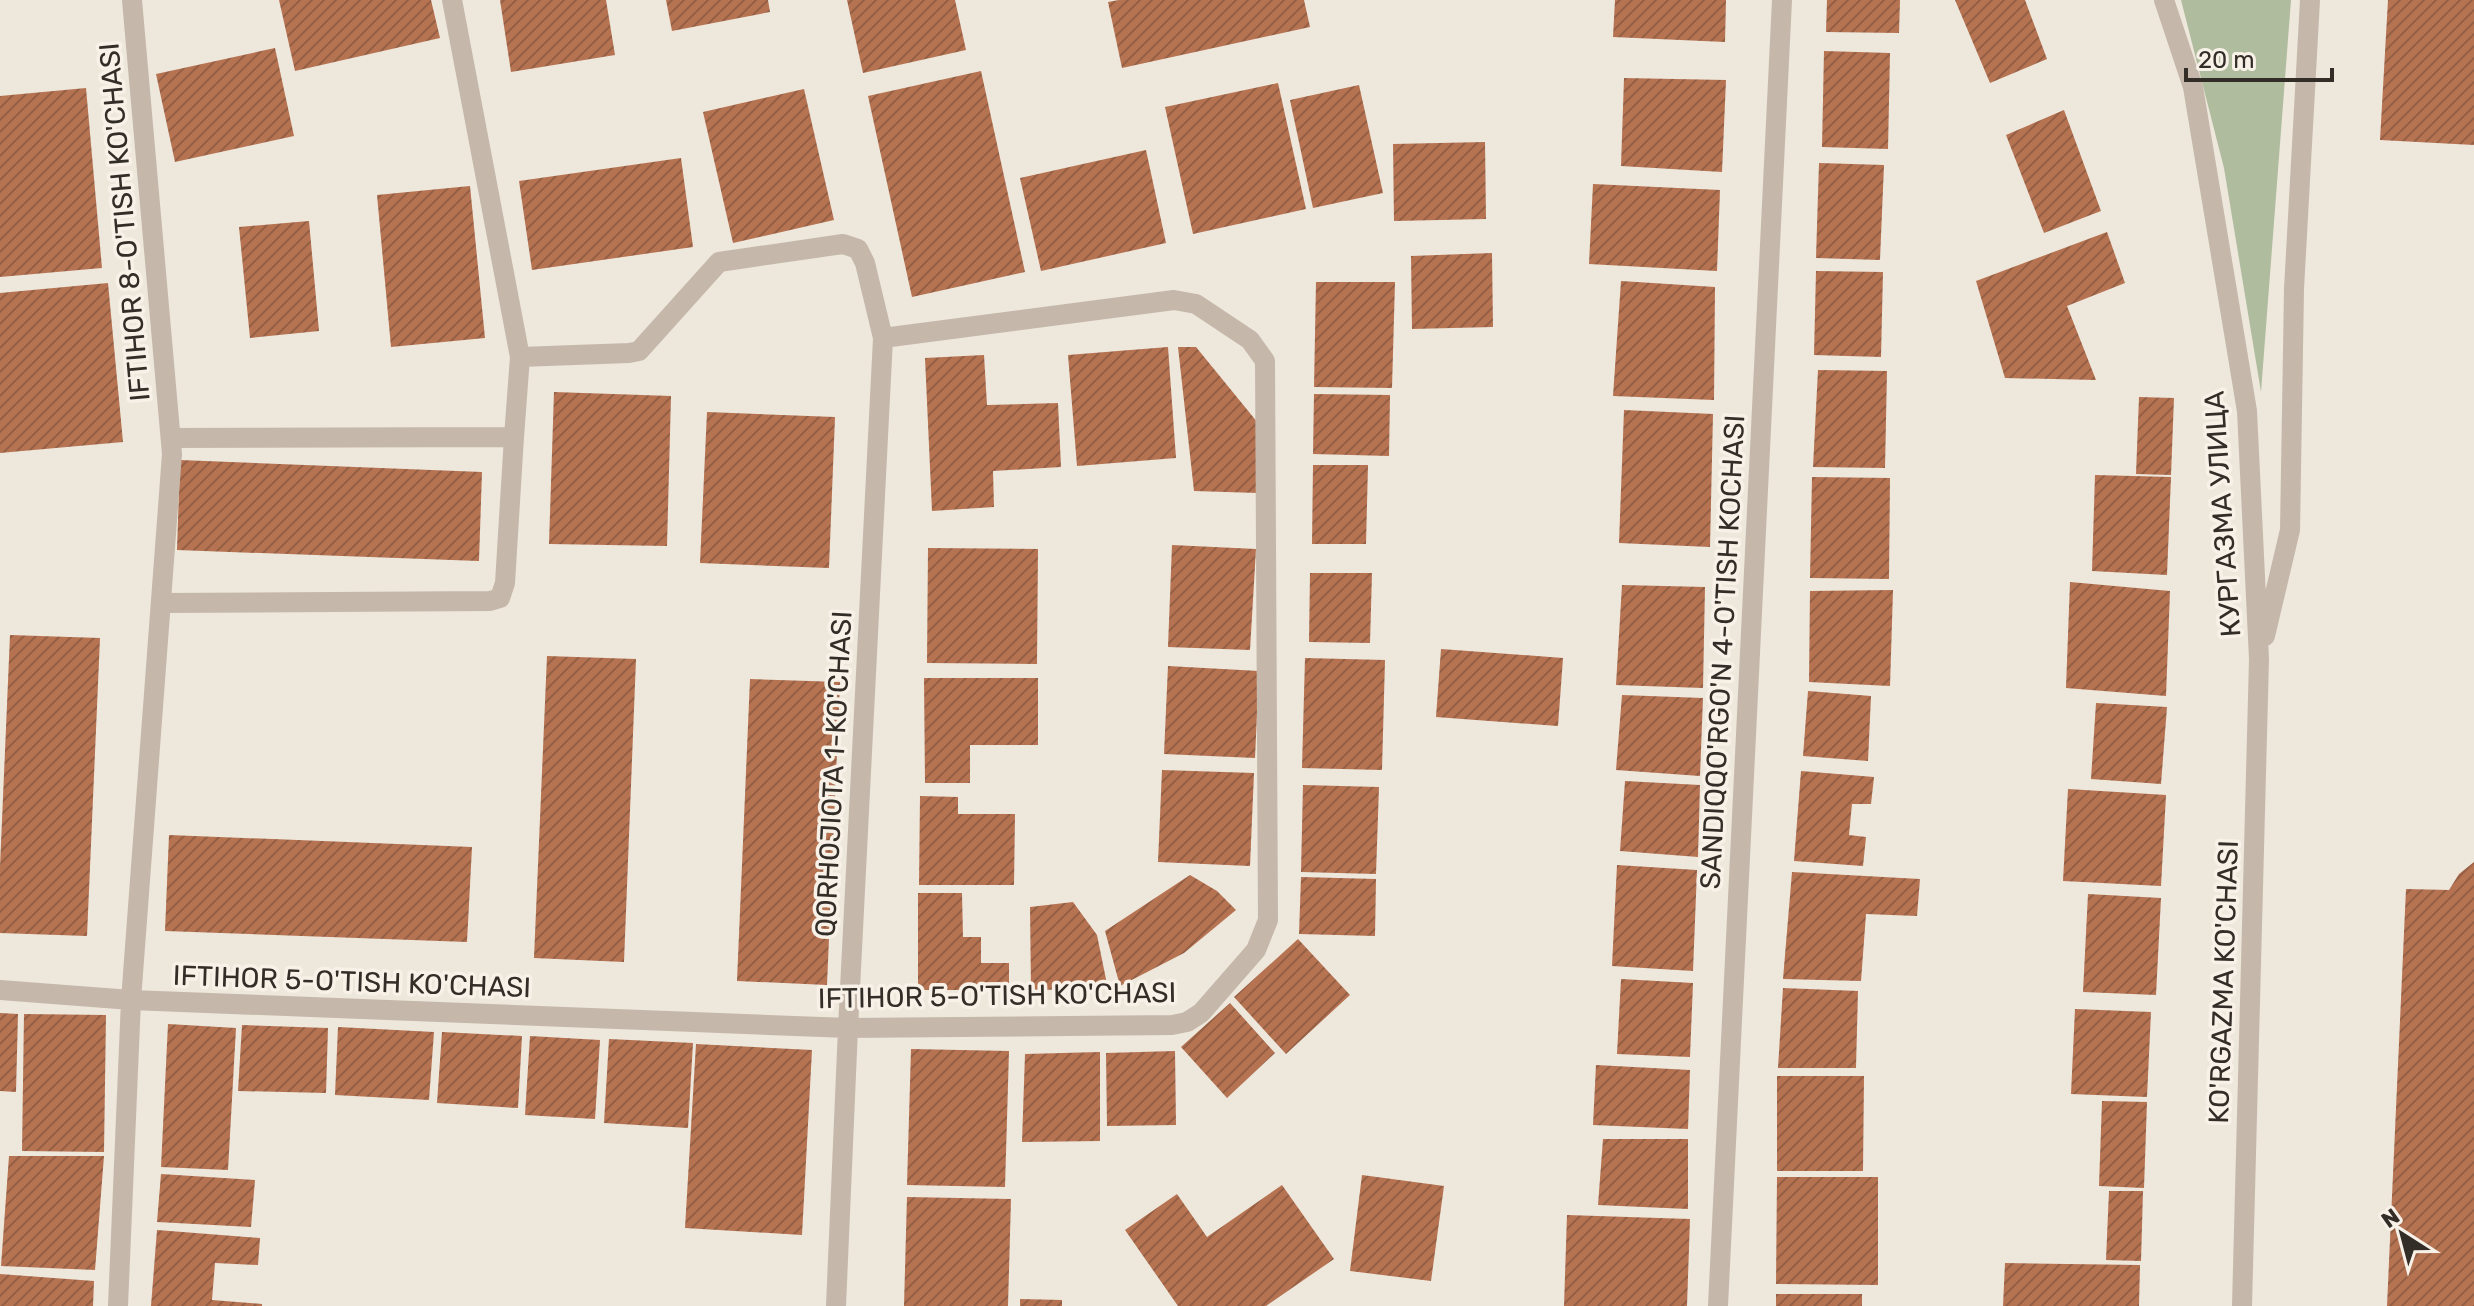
<svg xmlns="http://www.w3.org/2000/svg" width="2474" height="1306" font-family="Rubik,sans-serif">
  <style>
    .green { fill: #afbc9e }
    .building { fill: url(#building-hatch) }
    .lines { fill: none; stroke-linecap: round; stroke-linejoin: round }
    .minor { stroke: #c5b8aa; stroke-width: 20 }
    .tertiary { stroke: #c5b8aa; stroke-width: 20 }
    .labels { text-anchor: middle; stroke-width: 7; stroke-linejoin: round; paint-order: stroke }
    .street-label { font-size: 28px; fill: #332d28; stroke: #f7f1e8 }
  </style>
  <defs>
    <pattern id="building-hatch" width="6" height="6" patternUnits="userSpaceOnUse" patternTransform="scale(2)"><rect width="6" height="6" fill="#b67352"/><path d="M-1 1l2-2M0 6l6-6M5 7l2-2" fill="none" stroke="#955f44"/></pattern>
  </defs>
  <rect width="100%" height="100%" fill="#eee7dc"/>
  <path class="green" d="M 2181,0 L 2291,0 L 2261,392 L 2224,168 Z"/>
  <path class="building" d="M 279,0 L 431,0 L 440,38 L 295,71 Z
    M 500,0 L 606,0 L 615,55 L 511,72 Z
    M 666,0 L 768,0 L 770,12 L 672,31 Z
    M 847,0 L 955,0 L 966,50 L 863,73 Z
    M 1119,0 L 1304,0 L 1310,27 L 1122,68 L 1108,2 Z
    M 1615,0 L 1726,0 L 1725,42 L 1613,37 Z
    M 1827,0 L 1900,0 L 1899,33 L 1826,32 Z
    M 1955,0 L 2025,0 L 2047,59 L 1990,83 Z
    M 2388,0 L 2474,0 L 2474,145 L 2380,140 Z
    M 275,48 L 294,136 L 175,162 L 156,74 Z
    M 1824,51 L 1890,53 L 1888,149 L 1822,147 Z
    M 981,71 L 1025,272 L 912,297 L 868,96 Z
    M 1624,78 L 1726,80 L 1722,172 L 1621,166 Z
    M 1278,83 L 1306,209 L 1193,234 L 1165,107 Z
    M 1359,85 L 1383,193 L 1313,208 L 1290,100 Z
    M 86,88 L 102,268 L 0,277 L 0,96 Z
    M 804,89 L 834,220 L 733,243 L 703,112 Z
    M 2064,110 L 2101,211 L 2044,233 L 2006,135 Z
    M 1485,142 L 1486,219 L 1394,221 L 1393,144 Z
    M 1146,150 L 1166,243 L 1041,271 L 1020,178 Z
    M 681,158 L 693,247 L 532,270 L 519,181 Z
    M 1819,163 L 1884,165 L 1880,260 L 1816,258 Z
    M 1593,184 L 1720,190 L 1717,271 L 1589,264 Z
    M 470,186 L 485,338 L 391,347 L 377,195 Z
    M 309,221 L 319,331 L 250,338 L 239,227 Z
    M 2107,232 L 2125,283 L 2067,306 L 2096,380 L 2005,378 L 1976,281 Z
    M 1492,253 L 1493,327 L 1412,329 L 1411,256 Z
    M 1816,271 L 1883,272 L 1881,357 L 1814,355 Z
    M 1621,281 L 1715,287 L 1714,400 L 1613,396 Z
    M 1316,282 L 1395,282 L 1392,388 L 1314,387 Z
    M 108,283 L 123,442 L 0,453 L 0,293 Z
    M 1168,347 L 1176,458 L 1077,466 L 1068,355 Z
    M 1178,347 L 1196,347 L 1258,423 L 1258,493 L 1194,491 Z
    M 984,355 L 987,405 L 1058,403 L 1061,467 L 993,471 L 994,507 L 932,511 L 925,358 Z
    M 1818,370 L 1887,371 L 1885,468 L 1813,467 Z
    M 554,392 L 671,396 L 667,546 L 549,544 Z
    M 1314,394 L 1390,395 L 1389,456 L 1313,454 Z
    M 2139,397 L 2174,398 L 2171,475 L 2136,474 Z
    M 1624,410 L 1713,414 L 1710,547 L 1619,543 Z
    M 707,412 L 835,417 L 829,568 L 700,563 Z
    M 180,460 L 482,472 L 479,561 L 177,550 Z
    M 1313,465 L 1368,465 L 1366,544 L 1312,544 Z
    M 2095,475 L 2171,477 L 2167,575 L 2092,571 Z
    M 1812,477 L 1890,478 L 1889,579 L 1810,578 Z
    M 1172,545 L 1256,549 L 1250,650 L 1168,647 Z
    M 928,548 L 1038,549 L 1037,664 L 927,663 Z
    M 1310,573 L 1372,573 L 1370,643 L 1309,642 Z
    M 2070,582 L 2170,591 L 2166,696 L 2066,688 Z
    M 1622,585 L 1705,587 L 1703,688 L 1616,685 Z
    M 1893,590 L 1890,686 L 1809,682 L 1810,591 Z
    M 10,635 L 100,638 L 87,936 L 0,933 L 0,867 Z
    M 1441,649 L 1563,658 L 1558,726 L 1436,717 Z
    M 547,656 L 636,659 L 624,962 L 534,958 Z
    M 1305,658 L 1385,660 L 1382,770 L 1302,768 Z
    M 1168,666 L 1259,671 L 1255,758 L 1164,754 Z
    M 924,678 L 1038,678 L 1038,745 L 970,745 L 970,783 L 925,783 Z
    M 750,679 L 840,682 L 827,985 L 737,981 Z
    M 1808,691 L 1871,696 L 1868,761 L 1803,756 Z
    M 1622,695 L 1703,698 L 1700,776 L 1616,770 Z
    M 2096,703 L 2167,707 L 2161,784 L 2091,779 Z
    M 1162,770 L 1254,773 L 1250,866 L 1158,862 Z
    M 1801,771 L 1874,777 L 1871,804 L 1852,804 L 1849,835 L 1866,837 L 1863,866 L 1794,861 Z
    M 1625,781 L 1700,785 L 1698,857 L 1620,851 Z
    M 1303,785 L 1379,787 L 1376,874 L 1301,872 Z
    M 2068,789 L 2166,795 L 2161,886 L 2063,881 Z
    M 920,796 L 958,797 L 958,814 L 1015,814 L 1014,885 L 919,885 Z
    M 169,835 L 472,847 L 467,942 L 165,931 Z
    M 2474,862 L 2474,1306 L 2387,1306 L 2406,889 L 2449,890 L 2459,874 Z
    M 1617,865 L 1697,870 L 1693,971 L 1612,966 Z
    M 1792,872 L 1920,879 L 1917,916 L 1866,914 L 1861,981 L 1783,979 Z
    M 1190,875 L 1217,891 L 1236,910 L 1184,953 L 1120,986 L 1105,931 Z
    M 1301,877 L 1376,879 L 1375,936 L 1299,934 Z
    M 918,893 L 962,893 L 963,937 L 981,937 L 981,963 L 1009,963 L 1009,990 L 918,990 Z
    M 2088,894 L 2161,898 L 2156,995 L 2083,992 Z
    M 1073,902 L 1097,935 L 1108,989 L 1031,990 L 1030,907 Z
    M 1298,939 L 1350,995 L 1286,1054 L 1234,997 Z
    M 1621,979 L 1693,983 L 1690,1057 L 1617,1054 Z
    M 1783,988 L 1858,991 L 1856,1068 L 1778,1068 Z
    M 1230,1003 L 1275,1053 L 1227,1098 L 1181,1047 Z
    M 2075,1009 L 2151,1012 L 2147,1097 L 2071,1094 Z
    M 0,1013 L 18,1014 L 16,1092 L 0,1091 Z
    M 24,1014 L 106,1015 L 104,1152 L 22,1151 Z
    M 168,1024 L 236,1028 L 228,1170 L 161,1167 Z
    M 242,1025 L 328,1028 L 326,1093 L 238,1091 Z
    M 338,1027 L 434,1032 L 429,1100 L 335,1095 Z
    M 442,1032 L 522,1036 L 518,1108 L 437,1103 Z
    M 530,1036 L 600,1040 L 595,1119 L 525,1115 Z
    M 609,1039 L 693,1043 L 688,1128 L 604,1123 Z
    M 696,1044 L 812,1050 L 802,1235 L 685,1228 Z
    M 911,1049 L 1009,1051 L 1005,1187 L 907,1185 Z
    M 1175,1051 L 1176,1125 L 1107,1126 L 1106,1053 Z
    M 1100,1052 L 1100,1141 L 1022,1142 L 1025,1054 Z
    M 1596,1065 L 1690,1070 L 1688,1129 L 1593,1125 Z
    M 1777,1076 L 1864,1076 L 1863,1171 L 1777,1171 Z
    M 2102,1101 L 2147,1102 L 2144,1188 L 2099,1186 Z
    M 1603,1139 L 1688,1139 L 1688,1209 L 1598,1205 Z
    M 9,1156 L 104,1156 L 95,1270 L 1,1266 Z
    M 161,1174 L 255,1180 L 251,1227 L 157,1222 Z
    M 1362,1175 L 1444,1186 L 1431,1281 L 1350,1271 Z
    M 1777,1177 L 1878,1177 L 1878,1285 L 1776,1284 Z
    M 1282,1185 L 1334,1259 L 1266,1306 L 1178,1306 L 1125,1230 L 1177,1194 L 1207,1237 Z
    M 2109,1191 L 2143,1191 L 2141,1261 L 2106,1260 Z
    M 907,1197 L 1011,1199 L 1008,1306 L 904,1306 Z
    M 1567,1215 L 1690,1219 L 1687,1306 L 1564,1306 Z
    M 157,1230 L 260,1238 L 258,1265 L 215,1263 L 212,1300 L 262,1304 L 262,1306 L 151,1306 Z
    M 2005,1263 L 2140,1265 L 2139,1306 L 2003,1306 Z
    M 0,1274 L 94,1281 L 93,1306 L 0,1306 Z
    M 1776,1294 L 1862,1294 L 1862,1306 L 1776,1306 Z
    M 1020,1299 L 1062,1300 L 1062,1306 L 1020,1306 Z"/>
  <g class="lines">
    <path class="minor" d="M 452,0 L 520,357
      M 514,437 L 520,357 L 629,353 L 639,351 L 719,262 L 843,244 L 858,249 L 865,263 L 883,338 L 848,1028 L 836,1306
      M 161,603 L 490,601 L 500,598 L 505,583 L 514,437 L 171,438
      M 0,990 L 131,1000 L 848,1028 L 1172,1025 L 1187,1022 L 1201,1013 L 1256,950 L 1268,920 L 1265,361 L 1250,340 L 1196,304 L 1174,300 L 883,338
      M 118,1306 L 131,1000 L 172,454 L 132,0
      M 1718,1306 L 1782,0"/>
    <path class="tertiary" d="M 2164,0 L 2193,87 L 2247,411 L 2259,659 L 2242,1306
      M 2265,636 L 2290,530 L 2294,289 L 2310,0"/>
  </g>
  <g class="labels">
    <g class="street-label">
      <text transform="translate(124 222) rotate(-95)" y="10">IFTIHOR 8-O'TISH KO'CHASI</text>
      <text transform="translate(2222 514) rotate(-94)" y="10">КУРГАЗМА УЛИЦА</text>
      <text transform="translate(1722 652) rotate(-87)" y="10">SANDIQQO'RGO'N 4-O'TISH KOCHASI</text>
      <text transform="translate(833 774) rotate(-87)" y="10">QORHOJIOTA 1-KO'CHASI</text>
      <text transform="translate(352 981) rotate(2)" y="10">IFTIHOR 5-O'TISH KO'CHASI</text>
      <text transform="translate(2223 982) rotate(-88)" y="10">KO'RGAZMA KO'CHASI</text>
      <text transform="translate(997 995) rotate(-1)" y="10">IFTIHOR 5-O'TISH KO'CHASI</text>
    </g>
  </g>
  <g transform="translate(2402 1234) rotate(324)" stroke="#f7f1e8" stroke-width="6" paint-order="stroke">
  <path d="M0-6L14 30L0 20L-14 30Z" fill="#332d28"/>
  <text y="-12" font-size="22" font-weight="bold" text-anchor="middle" fill="#332d28">N</text>
  </g>
  <path d="M2186 68v12h146v-12" fill="none" stroke="#332d28" stroke-width="4"/>
  <text x="2198" y="68" font-size="24" fill="#332d28" stroke="#f7f1e8" stroke-width="6" paint-order="stroke">20 m</text>
</svg>
